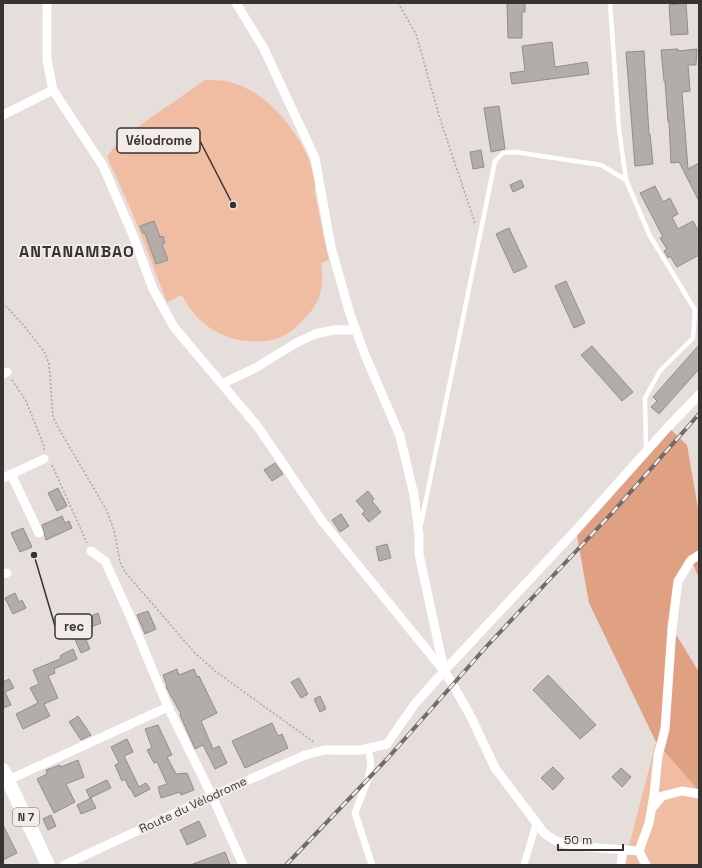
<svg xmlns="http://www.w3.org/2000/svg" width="702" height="868" font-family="'Space Grotesk',sans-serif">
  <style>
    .green { fill: #f0bda3 }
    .forest { fill: #dfa181 }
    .building { fill: #b3adaa; stroke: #938d8a }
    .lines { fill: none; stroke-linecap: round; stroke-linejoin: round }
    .path { stroke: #ada7a5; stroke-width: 1.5; stroke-dasharray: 2 2; stroke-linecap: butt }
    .service { stroke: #fff; stroke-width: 4.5 }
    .pedestrian { stroke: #fff; stroke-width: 7 }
    .minor { stroke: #fff; stroke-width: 9 }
    .primary { stroke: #fff; stroke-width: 14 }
    .rail-casing { stroke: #706c6b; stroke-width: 4 }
    .rail { stroke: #f2ebe8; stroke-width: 2.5; stroke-dasharray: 8; stroke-linecap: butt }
    .labels { text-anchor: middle; stroke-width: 4; stroke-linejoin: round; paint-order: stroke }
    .shield { fill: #f2ebe8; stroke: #6e6b69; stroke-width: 1 }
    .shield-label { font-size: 11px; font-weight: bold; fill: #363433 }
    .street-label { font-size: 12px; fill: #363433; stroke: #f2ebe8 }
    .district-label { font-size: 16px; font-weight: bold; letter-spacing: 1px; fill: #363433; stroke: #f2ebe8 }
    .leader { fill: none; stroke: #363433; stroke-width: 1.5 }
    .callout-dot { fill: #363433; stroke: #f2ebe8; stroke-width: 1.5 }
    .callout { fill: #f2ebe8; stroke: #363433; stroke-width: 1.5 }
    .callout-label { font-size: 13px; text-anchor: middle; font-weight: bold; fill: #363433 }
  </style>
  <rect width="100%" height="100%" fill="#e5dedb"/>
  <path class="green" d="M 205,80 C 211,80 219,80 226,81 C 262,89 289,120 305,151 C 310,161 313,175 317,186 L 314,188 L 323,234 L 329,260 L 321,263 C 322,272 323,282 321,290 C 319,302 311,313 302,321 C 297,326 291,332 285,335 C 278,339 269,341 262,341 C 227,344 197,326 182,295 L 167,302 L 132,212 L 107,157 L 119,140 Z
    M 656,742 L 699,791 L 699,865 L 624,865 Z"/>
  <path class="forest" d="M 668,427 L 687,445 L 699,514 L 699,578 L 691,560 L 678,581 L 672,628 L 699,672 L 699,791 L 656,742 L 589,603 L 576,530 Z"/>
  <path class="building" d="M 511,3 L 525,4 L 525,12 L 522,12 L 522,38 L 508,38 L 507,4 Z
    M 686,3 L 688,34 L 671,35 L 669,5 Z
    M 552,42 L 555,67 L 587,62 L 589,74 L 512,84 L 510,73 L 525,71 L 522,46 Z
    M 678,49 L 678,51 L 697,49 L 696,65 L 688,65 L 690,91 L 682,92 L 688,169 L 699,163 L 699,201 L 679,162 L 671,163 L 669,122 L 668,122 L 665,81 L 664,81 L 661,50 Z
    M 644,51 L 649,134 L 650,134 L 653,164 L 635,166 L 626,52 Z
    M 499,106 L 505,149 L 491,152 L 484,108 Z
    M 481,150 L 484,167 L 473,169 L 470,152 Z
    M 521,180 L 524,187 L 513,192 L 510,185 Z
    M 655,186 L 663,202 L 670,198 L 678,214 L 672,217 L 678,229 L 693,221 L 699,232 L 699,255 L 677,267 L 670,256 L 668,258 L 664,251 L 667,249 L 660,238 L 663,237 L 640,193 Z
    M 154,221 L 160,237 L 163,236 L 165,243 L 162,244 L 168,260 L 156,264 L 145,233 L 143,233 L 140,226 Z
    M 509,228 L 527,267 L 514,273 L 496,234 Z
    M 566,281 L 585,323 L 574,328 L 555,286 Z
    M 699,345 L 699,369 L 659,414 L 651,407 L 657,401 L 653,397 Z
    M 592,346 L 633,392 L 622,401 L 581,355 Z
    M 275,463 L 283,474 L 272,481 L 264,470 Z
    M 58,488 L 67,506 L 57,511 L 48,493 Z
    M 368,491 L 374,499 L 372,501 L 381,512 L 369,522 L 362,514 L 365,511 L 356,501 Z
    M 341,514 L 349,526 L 340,532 L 332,520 Z
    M 62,516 L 65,523 L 69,521 L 72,528 L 46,540 L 42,525 Z
    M 23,528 L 32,547 L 20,552 L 11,533 Z
    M 387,544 L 391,558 L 379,561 L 376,547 Z
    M 15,593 L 19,602 L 22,600 L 26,608 L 13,614 L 5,598 Z
    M 148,611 L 156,629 L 145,634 L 137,615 Z
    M 98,613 L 101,623 L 91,627 L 88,617 Z
    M 83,633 L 90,649 L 81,653 L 74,637 Z
    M 73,649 L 77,659 L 54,669 L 55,673 L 48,676 L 58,698 L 44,704 L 50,716 L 23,729 L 16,714 L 38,703 L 30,688 L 39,684 L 33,670 L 60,659 L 61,655 Z
    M 177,669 L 179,675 L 194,669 L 197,677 L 199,676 L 217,713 L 201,721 L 213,749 L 219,746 L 227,763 L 215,769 L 203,745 L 195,749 L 180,715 L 181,714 L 166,687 L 167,686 L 163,675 Z
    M 548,675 L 596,725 L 580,739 L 533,690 Z
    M 299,678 L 308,694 L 301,698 L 291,682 Z
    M 9,679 L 14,688 L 5,692 L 11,705 L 3,708 L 3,682 Z
    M 320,696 L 326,709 L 320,712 L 314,699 Z
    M 78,716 L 91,735 L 81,740 L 69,722 Z
    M 272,723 L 278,736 L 282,734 L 288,748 L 245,768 L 232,741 Z
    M 158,725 L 172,755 L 167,757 L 176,774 L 187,773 L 194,790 L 181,795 L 180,792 L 161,798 L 158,787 L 167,784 L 157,762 L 154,763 L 147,750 L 152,748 L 145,729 Z
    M 127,739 L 133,752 L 124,756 L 139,787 L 146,783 L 150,789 L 135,797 L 130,788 L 129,788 L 125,779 L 122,781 L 115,765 L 119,763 L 111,747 Z
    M 78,760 L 84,777 L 66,784 L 75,802 L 54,813 L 37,779 L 47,774 L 46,770 L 60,765 L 61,767 Z
    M 553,767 L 564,778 L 553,790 L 541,778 Z
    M 621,768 L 631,777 L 622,787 L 612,777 Z
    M 107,780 L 111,788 L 90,798 L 86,790 Z
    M 91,798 L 96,808 L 81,814 L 77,805 Z
    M 51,815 L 56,826 L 48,830 L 43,819 Z
    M 199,821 L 206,836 L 187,845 L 180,830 Z
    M 3,825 L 17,853 L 3,860 Z
    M 225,852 L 230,865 L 194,865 L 193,864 Z"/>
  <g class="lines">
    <path class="path" d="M 398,3 L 416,34 L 440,119 L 475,223
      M 3,303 L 25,327 L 45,353 L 49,364 L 53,417 L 59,429 L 106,509 L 114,530 L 120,562 L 125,572 L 194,652 L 215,671 L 315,743
      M 12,380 L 26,401 L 44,446 L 44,451
      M 52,465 L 87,543"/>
    <path class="service" d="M 610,3 L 619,129 L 626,180 L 650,236 L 695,310 L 693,338 L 660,371 L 645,398 L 646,449
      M 421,524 L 495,161 L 503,153 L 515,152 L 601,165 L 626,180"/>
    <path class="pedestrian" d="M 368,748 L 371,763 L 368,779 L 355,813 L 372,865
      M 524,865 L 536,824"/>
    <path class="minor" d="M 47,3 L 47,60 L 53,90 L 103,166 L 132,233 L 153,289 L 174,327 L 258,427 L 322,521 L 444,671 L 453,685 L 471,717 L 495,768 L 544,833 L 556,841 L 574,846 L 639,851
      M 236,3 L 263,47 L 315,158 L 331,247 L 350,314 L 365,355 L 400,436 L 414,495 L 419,534 L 419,554 L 444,670
      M 3,115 L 53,90
      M 3,374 L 7,372
      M 222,384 L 257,367 L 296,343 L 315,334 L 334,330 L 356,330
      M 11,474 L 39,533
      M 3,478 L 44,459
      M 91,551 L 105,561 L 130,616 L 168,707 L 212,796 L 243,865
      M 3,574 L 7,573
      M 4,782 L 168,707
      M 652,808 L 662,796 L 682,791 L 699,794
      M 64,865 L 212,796 L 305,755 L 324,750 L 361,750 L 387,744 L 414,705 L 444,671 L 576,530 L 668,427 L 699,395
      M 621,865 L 623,850
      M 646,865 L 639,851 L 649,823 L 654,795 L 658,756 L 665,729 L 672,628 L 678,581 L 691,560 L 699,555"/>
    <path class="primary" d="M 3,770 L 48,865"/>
    <defs>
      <path id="rail" d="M 286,865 L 387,759 L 486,647 L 612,513 L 699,414"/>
    </defs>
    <use href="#rail" class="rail-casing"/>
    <use href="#rail" class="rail"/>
  </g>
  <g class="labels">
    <rect class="shield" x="13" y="808" width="26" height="18" rx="3"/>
    <g class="shield-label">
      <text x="26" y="821">N 7</text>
    </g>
    <g class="street-label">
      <text transform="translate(193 805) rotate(-25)" y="4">Route du Vélodrome</text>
    </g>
    <g class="district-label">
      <text x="77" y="257">ANTANAMBAO</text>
    </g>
  </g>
  <path class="leader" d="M233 205L200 141M34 555L55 626"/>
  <g class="callout-dot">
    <circle cx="233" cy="205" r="4"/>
    <circle cx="34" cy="555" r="4"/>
  </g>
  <g class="callout">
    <rect x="117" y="128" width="83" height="25" rx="4"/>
    <rect x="55" y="614" width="37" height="25" rx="4"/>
  </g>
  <g class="callout-label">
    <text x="159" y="145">Vélodrome</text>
    <text x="74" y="631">rec</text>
  </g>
  <rect width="702" height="868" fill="none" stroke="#363433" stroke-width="8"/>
  <path d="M558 844v6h65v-6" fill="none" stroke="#363433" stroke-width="2"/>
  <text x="564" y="844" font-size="12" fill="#363433" stroke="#f2ebe8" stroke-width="3" paint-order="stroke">50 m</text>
</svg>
